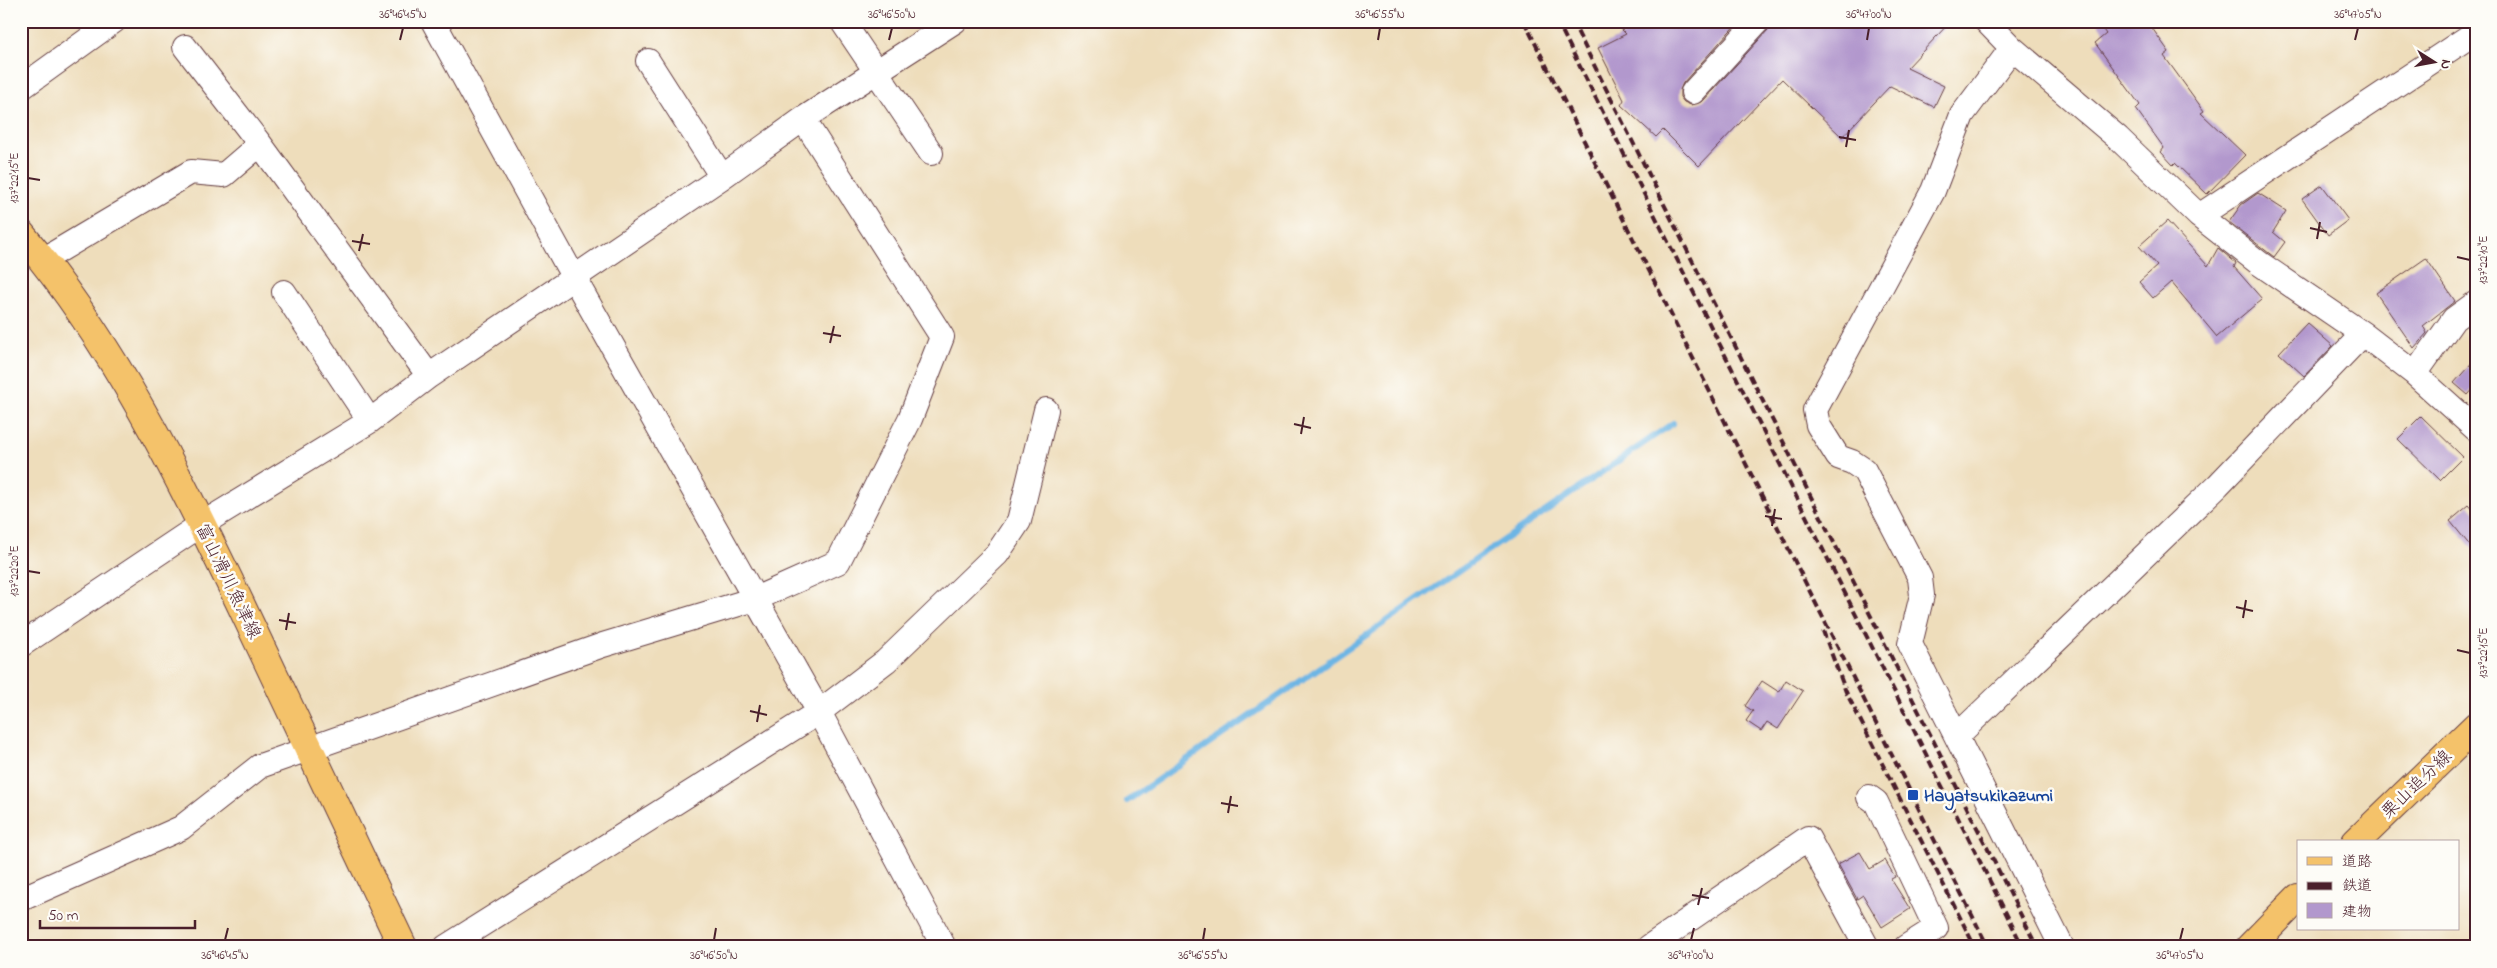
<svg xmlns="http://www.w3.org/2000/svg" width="2497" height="968" font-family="'Indie Flower','Klee One',sans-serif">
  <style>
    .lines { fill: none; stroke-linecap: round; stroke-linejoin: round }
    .stream { stroke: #6db5e4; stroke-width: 6 }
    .building { fill: #b298cd }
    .minor-casing { stroke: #633c41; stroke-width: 26 }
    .major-casing { stroke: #633c41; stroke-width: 30 }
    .minor { stroke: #fff; stroke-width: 24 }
    .major { stroke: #f4c26a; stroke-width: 28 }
    .rail { stroke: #4a1f2b; stroke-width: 4; stroke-dasharray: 8 4; stroke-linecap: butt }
    .ticks { fill: none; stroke: #4a1f2b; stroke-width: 2 }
    .transit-dot { fill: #1a4fb4; stroke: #fdfcf7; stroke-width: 2 }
    .labels { text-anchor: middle; stroke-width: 5; stroke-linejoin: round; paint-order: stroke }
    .street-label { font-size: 18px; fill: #4a1f2b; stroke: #fdfcf7 }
    .transit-label { font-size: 18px; font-weight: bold; fill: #164399; stroke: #fdfcf7; text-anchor: start }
    .neatline { fill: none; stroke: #4a1f2b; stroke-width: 2 }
    .ticks-label { font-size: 12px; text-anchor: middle; fill: #4a1f2b }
  </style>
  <rect width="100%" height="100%" fill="#fdfcf7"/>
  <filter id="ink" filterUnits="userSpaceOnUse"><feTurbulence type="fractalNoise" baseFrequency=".02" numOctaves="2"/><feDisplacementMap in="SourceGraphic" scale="10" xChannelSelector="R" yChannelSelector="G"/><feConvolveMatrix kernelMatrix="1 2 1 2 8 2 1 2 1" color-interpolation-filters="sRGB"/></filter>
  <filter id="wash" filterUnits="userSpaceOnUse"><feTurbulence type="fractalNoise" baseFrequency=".0096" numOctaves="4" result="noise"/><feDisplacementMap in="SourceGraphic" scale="20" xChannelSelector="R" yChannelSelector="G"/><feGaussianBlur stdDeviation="1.12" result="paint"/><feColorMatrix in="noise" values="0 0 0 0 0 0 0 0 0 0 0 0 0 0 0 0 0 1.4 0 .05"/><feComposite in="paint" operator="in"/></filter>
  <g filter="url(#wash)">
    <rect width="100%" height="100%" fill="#edb"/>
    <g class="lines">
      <path class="stream" d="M 1127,801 L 1673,423"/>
    </g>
    <g id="blocks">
      <path class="building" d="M 1613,21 L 1739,21 L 1683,83 L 1680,90 L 1680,97 L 1684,102 L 1691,105 L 1703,101 L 1768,30 L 1771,21 L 1951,21 L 1907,68 L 1944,86 L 1934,107 L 1890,86 L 1842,137 L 1782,79 L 1699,166 L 1663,130 L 1656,137 L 1621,105 L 1624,100 L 1598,48 L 1626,34 Z
        M 2097,21 L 2147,21 L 2169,52 L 2164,56 L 2204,111 L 2201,113 L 2245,155 L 2207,194 L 2175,163 L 2173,165 L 2161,152 L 2164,148 L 2136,109 L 2140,105 L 2095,43 L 2106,34 Z
        M 2322,185 L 2348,220 L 2328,235 L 2302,199 Z
        M 2258,193 L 2286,211 L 2273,232 L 2285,242 L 2274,257 L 2229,222 L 2241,205 Z
        M 2167,221 L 2208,266 L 2218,248 L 2236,263 L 2234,267 L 2262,299 L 2217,337 L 2171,282 L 2153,298 L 2139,282 L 2157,266 L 2139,246 Z
        M 2426,258 L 2455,301 L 2423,326 L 2427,333 L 2414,348 L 2376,293 Z
        M 2307,323 L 2333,346 L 2304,376 L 2279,353 Z
        M 2476,358 L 2476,386 L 2468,395 L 2454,383 Z
        M 2421,416 L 2463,457 L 2440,480 L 2398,439 Z
        M 2469,505 L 2476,513 L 2476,553 L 2450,521 Z
        M 1786,680 L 1803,691 L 1778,729 L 1767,722 L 1761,731 L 1746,721 L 1753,711 L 1745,706 L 1762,681 L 1779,692 Z
        M 1860,852 L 1870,869 L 1885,860 L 1895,877 L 1891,879 L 1910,909 L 1882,927 L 1863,895 L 1857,899 L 1838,864 Z"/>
    </g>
  </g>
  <g filter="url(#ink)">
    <use href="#blocks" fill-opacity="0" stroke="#633c41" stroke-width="1"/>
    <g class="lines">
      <defs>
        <path id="minor" d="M 433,21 L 574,278 L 819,712 L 944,947
          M 842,21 L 931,153
          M 1986,21 L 2012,48 L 2118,138 L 2199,216 L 2259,263 L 2363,334 L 2415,374 L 2476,429
          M 2012,48 L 1962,115 L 1933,191 L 1815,410 L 1818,425 L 1838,457 L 1852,462 L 1864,470 L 1920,578 L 1922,595 L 1910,644 L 2062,947
          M 648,61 L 722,177
          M 21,88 L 114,21
          M 1693,92 L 1758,21
          M 260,144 L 429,376
          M 2199,216 L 2476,32
          M 43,260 L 191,172 L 224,175 L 260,144 L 185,47
          M 284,292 L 370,421
          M 2415,374 L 2454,319 L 2476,303
          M 21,645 L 202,524 L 370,421 L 429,376 L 722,177 L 803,119 L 955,21
          M 1957,736 L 2218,485 L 2363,334
          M 1869,797 L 1876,802 L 1936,928 L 1906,947
          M 21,899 L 181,828 L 260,766 L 603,645 L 755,599 L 838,562 L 910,419 L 942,337 L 803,119
          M 446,947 L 819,712 L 886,661 L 997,554 L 1019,521 L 1046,410
          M 1649,947 L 1808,838 L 1867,947"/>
        <path id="major" d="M 21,234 C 114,343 177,473 239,601 C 294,716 349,831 403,947
          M 2356,842 L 2476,726
          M 2250,947 L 2298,898"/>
      </defs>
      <use href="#minor" class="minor-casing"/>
      <use href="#major" class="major-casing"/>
      <use href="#minor" class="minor"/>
      <use href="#major" class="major"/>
      <path class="rail" d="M 1524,21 L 1988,947
        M 1557,21 L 2023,947
        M 1572,21 L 2037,947
        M 1823,631 L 1846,692 L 1975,947"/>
    </g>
  </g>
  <path class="ticks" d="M 400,40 L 403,28M 889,40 L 892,28M 1378,40 L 1380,28M 1867,40 L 1869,28M 2355,40 L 2358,28M 1839,137 L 1856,140M 1846,147 L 1849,130M 28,178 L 40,180M 2310,228 L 2327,232M 2317,239 L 2320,222M 352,241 L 370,244M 359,251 L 363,234M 2457,257 L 2470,260M 823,333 L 841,336M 830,343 L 834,326M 1294,424 L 1311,428M 1301,434 L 1304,417M 1765,516 L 1782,519M 1772,526 L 1775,509M 28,571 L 40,573M 2236,607 L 2253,611M 2243,618 L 2246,600M 279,620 L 296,623M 286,630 L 289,613M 2457,650 L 2470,653M 750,711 L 767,715M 757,722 L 760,705M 1221,803 L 1238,806M 1228,813 L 1231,796M 1692,895 L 1709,898M 1698,905 L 1702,888M 225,940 L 228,928M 714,940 L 716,928M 1203,940 L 1205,928M 1691,940 L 1694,928M 2180,940 L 2183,928"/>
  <rect class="transit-dot" x="1907" y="789" width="12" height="12" rx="2.5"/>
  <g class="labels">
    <g class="street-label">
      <text transform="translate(229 581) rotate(64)" y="6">富山滑川魚津線</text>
      <text transform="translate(2416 784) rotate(-44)" y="6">栗山追分線</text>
    </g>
    <g class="transit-label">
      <text x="1924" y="801">Hayatsukikazumi</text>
    </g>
  </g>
  <rect width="2497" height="968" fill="none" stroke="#fdfcf7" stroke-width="55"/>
  <rect x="2297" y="840" width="162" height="90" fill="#fdfcf7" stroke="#b5a4a5"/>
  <rect x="2307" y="857" width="25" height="8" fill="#f4c26a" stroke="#b5a4a5"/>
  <text x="2342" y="866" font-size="15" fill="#4a1f2b">道路</text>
  <rect x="2307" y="882" width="25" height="8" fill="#4a1f2b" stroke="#b5a4a5"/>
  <text x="2342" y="890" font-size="15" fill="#4a1f2b">鉄道</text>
  <rect x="2307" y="903" width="25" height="15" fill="#b298cd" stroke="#b5a4a5"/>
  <text x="2342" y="916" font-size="15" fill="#4a1f2b">建物</text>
  <g transform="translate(2434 62) rotate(101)" stroke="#fdfcf7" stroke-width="4" paint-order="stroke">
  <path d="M0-4L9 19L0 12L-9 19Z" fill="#4a1f2b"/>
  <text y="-8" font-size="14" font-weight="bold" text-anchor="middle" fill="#4a1f2b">N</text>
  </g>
  <path d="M40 920v8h155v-8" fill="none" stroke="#4a1f2b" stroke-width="2.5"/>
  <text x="48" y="920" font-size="15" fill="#4a1f2b" stroke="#fdfcf7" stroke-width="4" paint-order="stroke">50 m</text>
  <rect x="28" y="28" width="2442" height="912" class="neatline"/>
  <g class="ticks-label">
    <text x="403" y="18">36°46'45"N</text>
    <text x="892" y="18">36°46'50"N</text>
    <text x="1380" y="18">36°46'55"N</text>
    <text x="1869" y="18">36°47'00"N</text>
    <text x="2358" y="18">36°47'05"N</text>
    <text transform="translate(14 178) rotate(-90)" y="4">137°22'15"E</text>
    <text transform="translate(2483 260) rotate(-90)" y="4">137°22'10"E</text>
    <text transform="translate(14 571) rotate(-90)" y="4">137°22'20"E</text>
    <text transform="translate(2483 653) rotate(-90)" y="4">137°22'15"E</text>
    <text x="225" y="959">36°46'45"N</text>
    <text x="714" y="959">36°46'50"N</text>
    <text x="1203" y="959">36°46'55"N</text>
    <text x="1691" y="959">36°47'00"N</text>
    <text x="2180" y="959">36°47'05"N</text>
  </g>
</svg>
